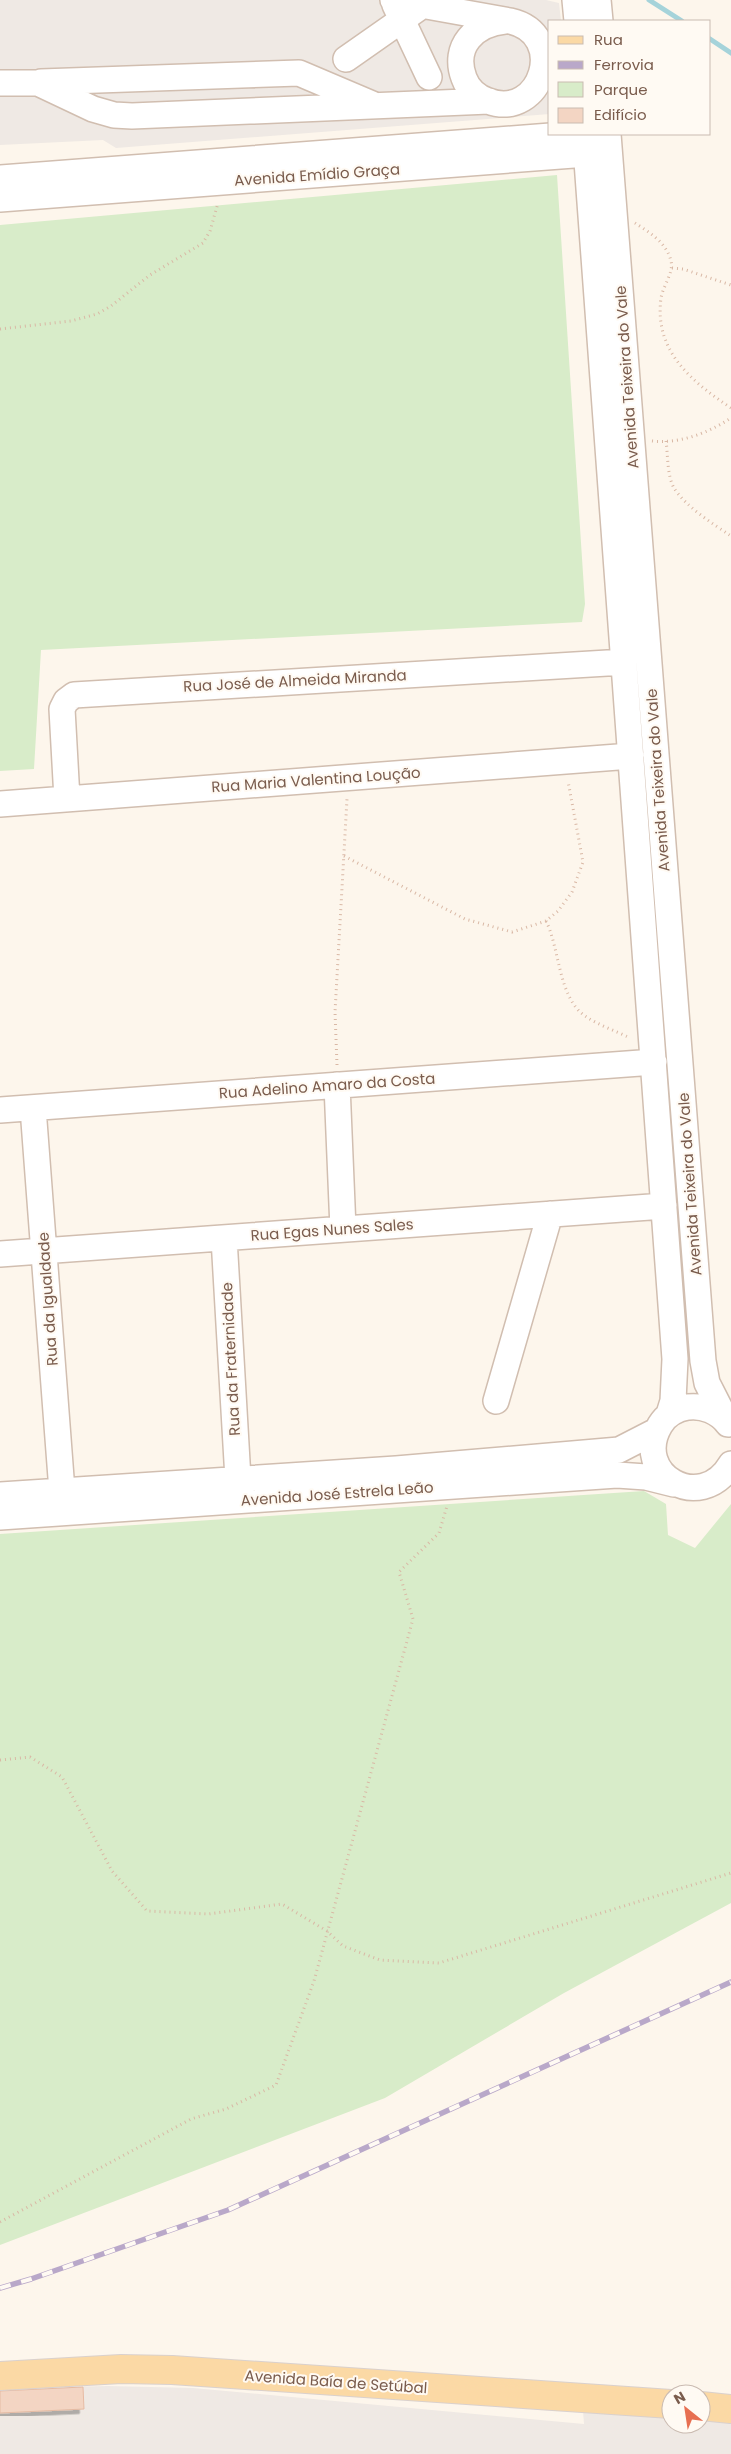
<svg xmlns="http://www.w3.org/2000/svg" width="731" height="2454" font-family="Poppins,sans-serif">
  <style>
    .industrial { fill: #efe9e4 }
    .green { fill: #d8ecc9 }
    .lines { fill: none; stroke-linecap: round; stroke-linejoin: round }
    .stream { stroke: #a5d3da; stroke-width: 5 }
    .building { fill: #f3d5c3; stroke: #e6bba3; filter: url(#shadow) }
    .minor-casing { stroke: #d1beb0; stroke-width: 28 }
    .major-casing { stroke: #dad1cd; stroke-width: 30 }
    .path { stroke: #d9b8a5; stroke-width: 3; stroke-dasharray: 1 4; stroke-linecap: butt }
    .minor { stroke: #fff; stroke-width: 25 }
    .major { stroke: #fbd9a5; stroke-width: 28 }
    .rail-casing { stroke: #b9a8c9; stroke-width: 5.5 }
    .rail { stroke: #fffaf3; stroke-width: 4; stroke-dasharray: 11; stroke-linecap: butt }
    .labels { text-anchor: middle; stroke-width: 4; stroke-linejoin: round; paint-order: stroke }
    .street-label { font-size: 15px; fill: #7a5c4d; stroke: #fffaf3 }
  </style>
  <defs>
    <filter id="shadow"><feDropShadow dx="-4.5" dy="4.5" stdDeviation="0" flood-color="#0004"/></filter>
  </defs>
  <rect width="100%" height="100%" fill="#fdf6ec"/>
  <path class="industrial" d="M 0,0 L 546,0 L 559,3 L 561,21 L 550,21 L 550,114 L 116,148 L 103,140 L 0,145 Z
    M 108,2386 L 193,2388 L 584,2424 L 583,2411 L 671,2417 L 671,2424 L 701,2424 L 701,2419 L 731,2421 L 731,2454 L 0,2454 L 0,2388 Z"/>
  <path class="green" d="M 557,175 L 585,604 L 582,622 L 41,650 L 34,769 L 0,771 L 0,225 Z
    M 644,1491 L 666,1504 L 668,1535 L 695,1548 L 731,1504 L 731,1903 L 564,1993 L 385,2098 L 0,2245 L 0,1534 Z"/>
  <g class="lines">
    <path class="stream" d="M 649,0 L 682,21
      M 710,39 L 731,53"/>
  </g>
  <path class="building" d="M 83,2387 L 84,2409 L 0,2413 L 0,2391 Z"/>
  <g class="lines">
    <defs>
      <path id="minor" d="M 393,0 L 510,21 C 569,34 542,121 488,101 C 477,97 468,89 464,78 C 452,46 475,24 505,21
        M 575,0 L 577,21
        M 598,0 L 600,21
        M 395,5 L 429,77
        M 346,59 L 423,5
        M 41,82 L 299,73 L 372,104
        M 0,83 L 38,83 L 93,109 L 114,115 L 132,116 L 489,101
        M 585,134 L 675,1359 L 673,1401 L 669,1414
        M 608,134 L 703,1361 L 707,1383 L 727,1422
        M 0,178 L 576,134
        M 0,199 L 587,154 L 602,146
        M 67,799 L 62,709 L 66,701 L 74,695 L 624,662
        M 0,804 L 631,756
        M 337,1085 L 343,1229
        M 33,1108 L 62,1491
        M 0,1110 L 654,1062
        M 224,1238 L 238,1479
        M 0,1254 L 664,1206
        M 496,1401 L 550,1214
        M 728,1424 C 719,1412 703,1405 688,1407 C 676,1409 666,1415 660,1425 C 631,1474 701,1515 731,1464
        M 0,1495 L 396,1469 L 619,1450 L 656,1431
        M 0,1517 L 617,1475 L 646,1477 L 674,1484"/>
      <path id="major" d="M 0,2376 L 121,2369 L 172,2370 L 671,2404
        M 701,2406 L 731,2409"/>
    </defs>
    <use href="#minor" class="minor-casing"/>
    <use href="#major" class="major-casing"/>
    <path class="path" d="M 635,223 C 649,232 667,243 671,261 C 674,272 663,286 661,298 C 654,351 691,381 731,408
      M 672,268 L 683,269 L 731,285
      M 0,329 L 71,321 L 97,314 L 111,306 L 150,275 L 203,243 L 210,231 L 218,203
      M 652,441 C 680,444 708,433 731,418
      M 666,441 C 668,455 667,476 674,488 C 685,506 713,524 731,536
      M 344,856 L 465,919 L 512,932 L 546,921 L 558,911 L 572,892 L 583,862 L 568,781
      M 546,921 C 560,949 558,997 585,1016 C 598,1025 616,1031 630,1038
      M 337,1065 L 335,1012 L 347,799
      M 0,1760 L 30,1757 L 62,1777 L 112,1871 L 147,1911 L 208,1914 L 282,1904 L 327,1931 L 343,1946 L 380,1960 L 439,1963 L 731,1873
      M 0,2222 L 191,2119 L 226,2109 L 276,2085 L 314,1981 L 413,1619 L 399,1572 L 439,1533 L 447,1506"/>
    <use href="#minor" class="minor"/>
    <use href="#major" class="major"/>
    <defs>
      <path id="rail" d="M 0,2288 L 31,2279 L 228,2210 L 731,1982"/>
    </defs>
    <use href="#rail" class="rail-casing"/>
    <use href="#rail" class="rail"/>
  </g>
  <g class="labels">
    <g class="street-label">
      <text transform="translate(317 175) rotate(-4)" y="5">Avenida Emídio Graça</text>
      <text transform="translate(627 377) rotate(-94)" y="5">Avenida Teixeira do Vale</text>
      <text transform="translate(295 681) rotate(-3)" y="5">Rua José de Almeida Miranda</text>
      <text transform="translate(316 780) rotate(-4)" y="5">Rua Maria Valentina Loução</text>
      <text transform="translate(658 780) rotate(-94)" y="5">Avenida Teixeira do Vale</text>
      <text transform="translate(327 1086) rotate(-4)" y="5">Rua Adelino Amaro da Costa</text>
      <text transform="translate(690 1184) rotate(-94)" y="5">Avenida Teixeira do Vale</text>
      <text transform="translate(332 1230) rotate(-4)" y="5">Rua Egas Nunes Sales</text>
      <text transform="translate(48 1299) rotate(-94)" y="5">Rua da Igualdade</text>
      <text transform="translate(231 1359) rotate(-93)" y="5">Rua da Fraternidade</text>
      <text transform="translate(337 1494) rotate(-4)" y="5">Avenida José Estrela Leão</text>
      <text transform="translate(336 2382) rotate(4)" y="5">Avenida Baía de Setúbal</text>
    </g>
  </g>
  <rect x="548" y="20" width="162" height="115" fill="#fffaf3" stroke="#cabbb1"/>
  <rect x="558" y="36" width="25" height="8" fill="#fbd9a5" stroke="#cabbb1"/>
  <text x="594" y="45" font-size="15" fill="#7a5c4d">Rua</text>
  <rect x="558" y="61" width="25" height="8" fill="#b9a8c9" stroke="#cabbb1"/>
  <text x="594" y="70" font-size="15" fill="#7a5c4d">Ferrovia</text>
  <rect x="558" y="82" width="25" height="15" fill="#d8ecc9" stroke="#cabbb1"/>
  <text x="594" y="95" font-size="15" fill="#7a5c4d">Parque</text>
  <rect x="558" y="108" width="25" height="15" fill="#f3d5c3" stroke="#cabbb1"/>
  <text x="594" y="120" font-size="15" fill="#7a5c4d">Edifício</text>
  <g transform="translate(686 2409) rotate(330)"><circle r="24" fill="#fffaf3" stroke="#cabbb1"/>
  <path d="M0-4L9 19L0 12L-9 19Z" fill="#e76f51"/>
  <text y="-8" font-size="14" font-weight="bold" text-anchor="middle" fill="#7a5c4d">N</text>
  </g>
</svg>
